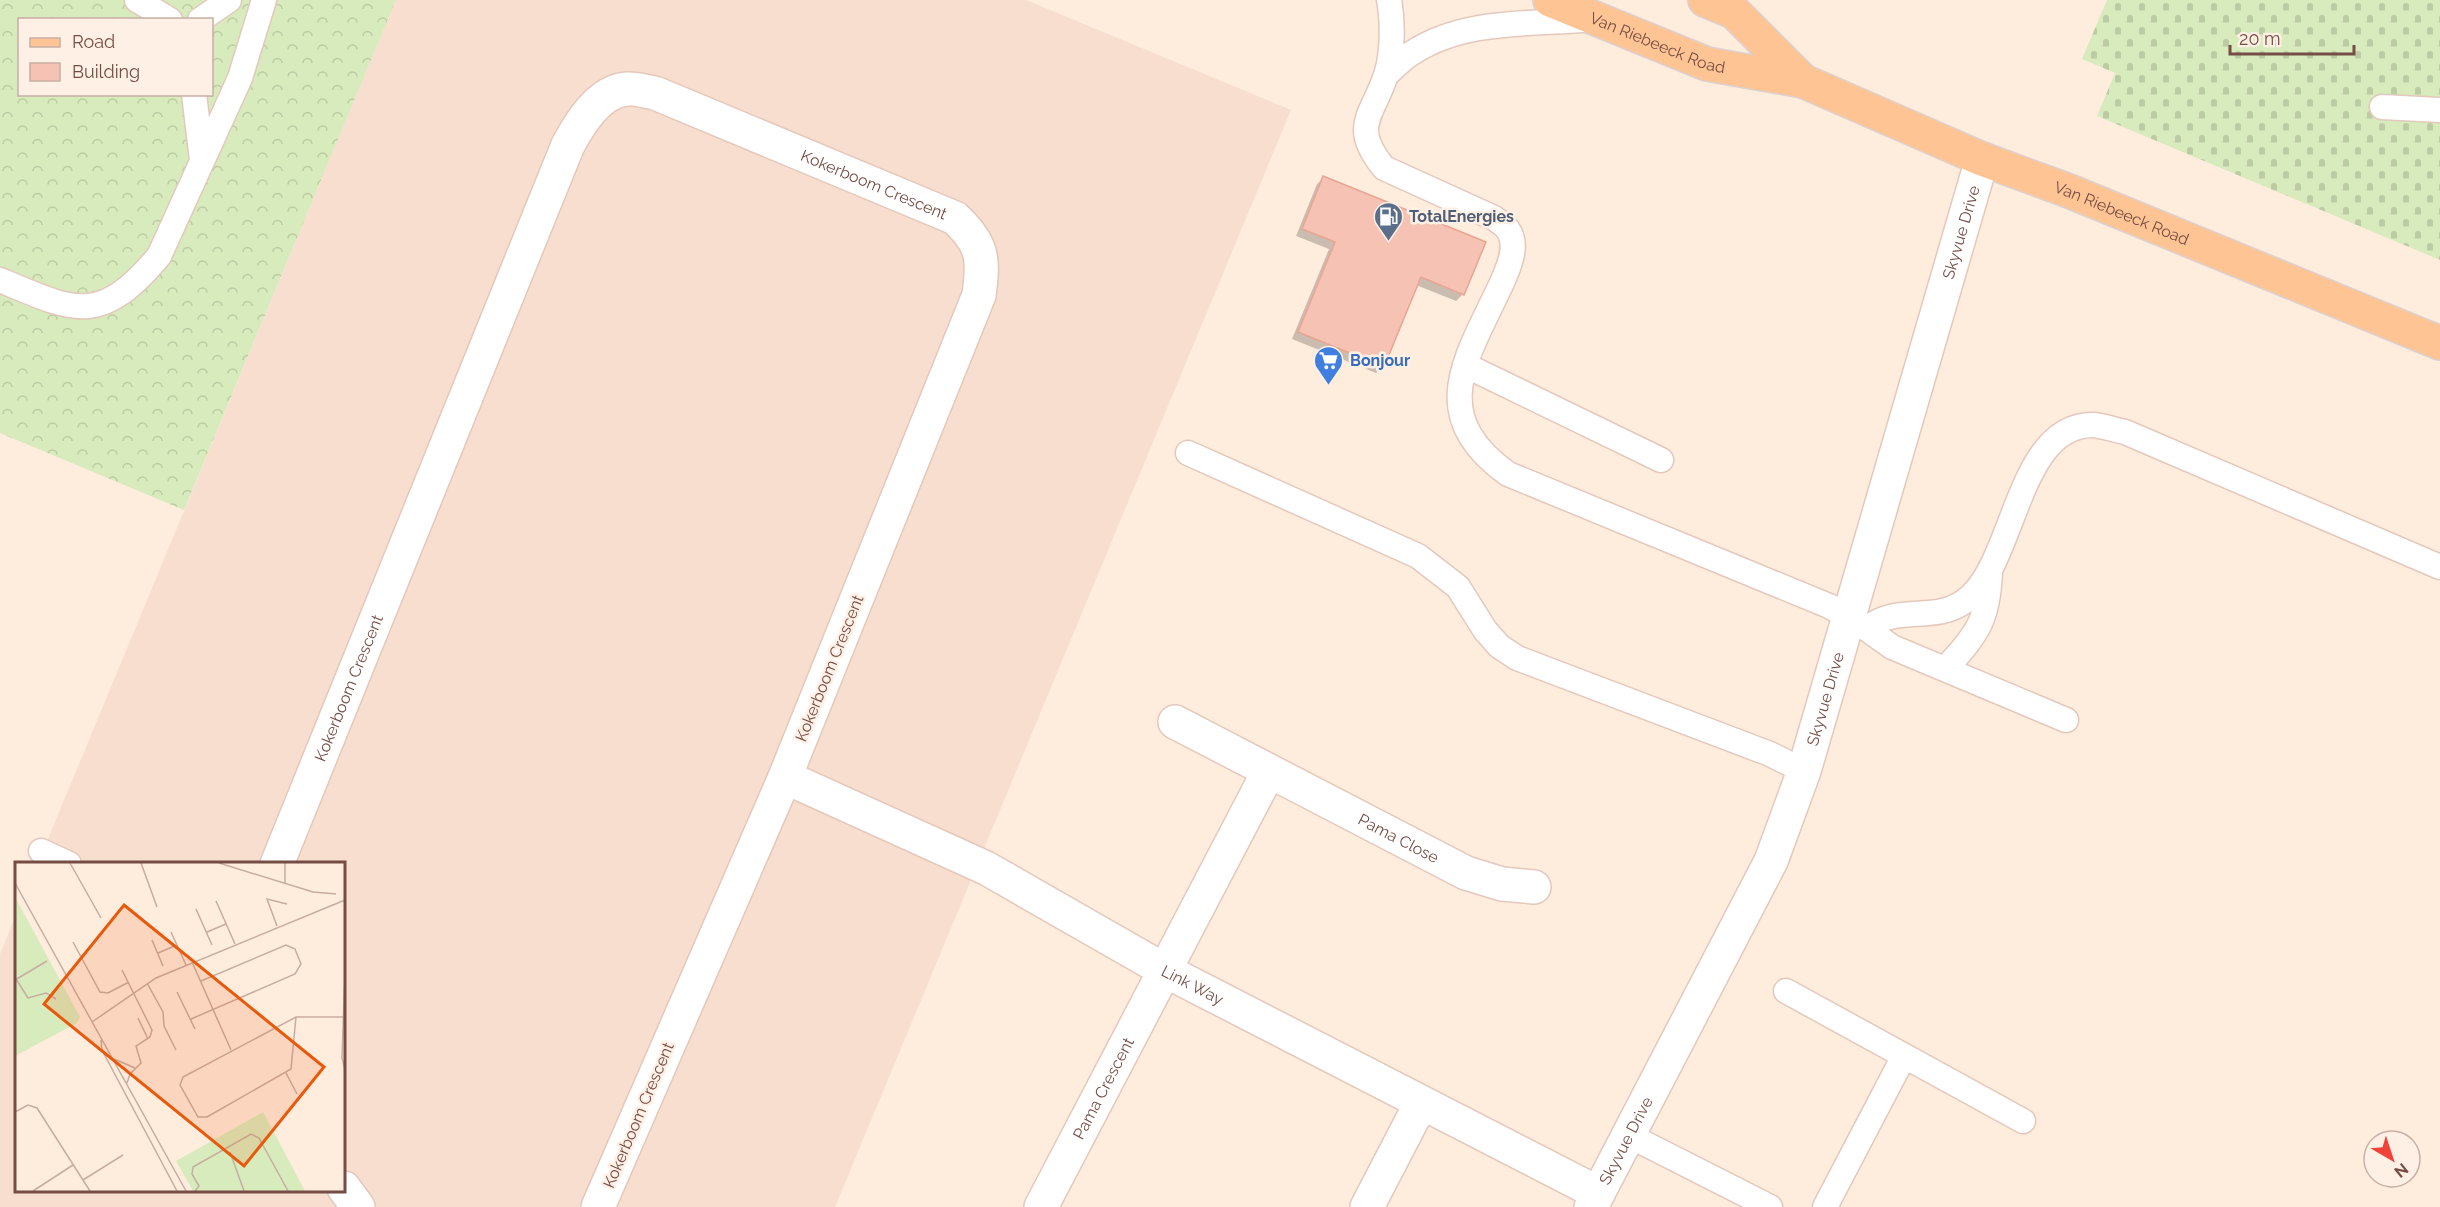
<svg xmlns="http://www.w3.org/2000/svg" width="2440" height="1207" font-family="Raleway,sans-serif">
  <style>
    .residential { fill: #f8dece }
    .forest { fill: url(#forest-crowns); fill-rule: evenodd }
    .cemetery { fill: url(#cemetery-stones) }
    .shadow { fill: #0003 }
    .building { fill: #f5c2b3; stroke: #e9a593; stroke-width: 1.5 }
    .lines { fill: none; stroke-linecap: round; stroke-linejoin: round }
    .lane-casing { stroke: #e4c8bc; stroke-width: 27 }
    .street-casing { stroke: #e4c8bc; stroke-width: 36 }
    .primary-casing { stroke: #dbd1cf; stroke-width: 36 }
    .lane { stroke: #fff; stroke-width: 24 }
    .street { stroke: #fff; stroke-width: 33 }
    .primary { stroke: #ffc493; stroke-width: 33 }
    .labels { text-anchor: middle; stroke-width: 5; stroke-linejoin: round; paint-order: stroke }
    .street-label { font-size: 16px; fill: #754d45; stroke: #fff0e5 }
    .service-label { font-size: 16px; font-weight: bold; fill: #4e5e75; stroke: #fff0e5; text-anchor: start }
    .shop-label { font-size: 16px; font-weight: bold; fill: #366cbe; stroke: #fff0e5; text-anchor: start }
    .inset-road { fill: none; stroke: #c7aca0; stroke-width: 1.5 }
    .view { fill: #e8590c; fill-opacity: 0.15; stroke: #e8590c; stroke-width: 3 }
    .inset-edge { fill: none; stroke: #754d45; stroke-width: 3 }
  </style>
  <defs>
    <pattern id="forest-crowns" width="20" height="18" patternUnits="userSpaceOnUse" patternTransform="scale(1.5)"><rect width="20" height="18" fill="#d7ebbc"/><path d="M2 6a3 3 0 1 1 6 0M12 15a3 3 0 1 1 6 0" fill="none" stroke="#bccba3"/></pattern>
    <pattern id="cemetery-stones" width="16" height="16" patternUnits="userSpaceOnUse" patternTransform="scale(1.5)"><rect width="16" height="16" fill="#d7ebbc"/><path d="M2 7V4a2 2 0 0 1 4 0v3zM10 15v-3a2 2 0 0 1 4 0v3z" fill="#bccba3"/></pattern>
  </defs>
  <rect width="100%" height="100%" fill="#feecdd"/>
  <path class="residential" d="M 396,0 L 1026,0 L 1291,110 L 835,1207 L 0,1207 L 0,954 L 16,915 L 16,1190 L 344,1190 L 344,864 L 38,863 Z"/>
  <path class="forest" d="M 0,0 L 396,0 L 184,510 L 0,433 ZM 20,20 L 212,20 L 212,94 L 20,94 Z"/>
  <path class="cemetery" d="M 2107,0 L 2440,0 L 2440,260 L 2097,116 L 2115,73 L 2082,59 Z"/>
  <path class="shadow" d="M 1324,177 L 1463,294 L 1456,301 L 1416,285 L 1383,366 L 1376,373 L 1292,339 L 1329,249 L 1296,236 L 1317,184 Z"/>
  <path class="building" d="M 1323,176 L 1486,242 L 1464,295 L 1421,277 L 1384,367 L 1298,332 L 1335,242 L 1302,229 Z"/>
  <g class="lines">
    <defs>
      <path id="lane" d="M 137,0 L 170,20
        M 1389,0 C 1393,21 1393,54 1386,75 C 1372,117 1350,126 1384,168 L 1494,218 C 1498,221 1505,225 1508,230 C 1518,244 1510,264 1504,278 C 1470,354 1422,413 1508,474 L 1829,606 L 1850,617 L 1892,647 L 2066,720
        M 200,20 L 229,0
        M 1387,74 C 1395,67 1403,58 1412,53 C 1465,18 1533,25 1593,19
        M 194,94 L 202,160
        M 2382,107 L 2440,110
        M 0,280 C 76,312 100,326 159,256 L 240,78 L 264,0
        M 1465,365 L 1661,460
        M 1188,453 L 1418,556 L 1458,587 L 1485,630 L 1499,646 L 1517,658 L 1770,754 L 1804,771
        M 1867,628 C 1901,603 1933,624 1965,601 C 2016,565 2016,423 2094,425 C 2104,426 2115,430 2125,432 L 2440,567
        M 1946,668 C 1978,633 1988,620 1990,572
        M 41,851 L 69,864
        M 1786,991 L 2023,1121
        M 1628,1135 L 1770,1207
        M 1825,1207 L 1904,1056"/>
      <g id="street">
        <path id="s1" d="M 1175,722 L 1466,873 L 1502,884 L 1534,887"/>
        <path id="s2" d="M 785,777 L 986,868 L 1166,971 L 1598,1193"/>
        <path id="s3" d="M 277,864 L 568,145 C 580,123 599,91 627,89 C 636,88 647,92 655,93 L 955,218 C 983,244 984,258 979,295 L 785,777 L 598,1207"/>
        <path d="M 344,1188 L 358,1207"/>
        <path id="s4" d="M 1041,1207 L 1269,771"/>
        <path d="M 1367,1207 L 1421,1103"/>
        <path id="s5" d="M 1591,1207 L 1771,861 L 1804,771 L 1982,159"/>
      </g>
      <g id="primary">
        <path id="s6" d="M 1550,0 L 1707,64 L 1803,81 L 1982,159 L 2069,191 L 2440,343"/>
        <path d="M 1705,0 L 1734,12 L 1803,81"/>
      </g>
    </defs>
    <use href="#lane" class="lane-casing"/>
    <use href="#street" class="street-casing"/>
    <use href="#primary" class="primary-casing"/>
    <use href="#lane" class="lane"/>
    <use href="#street" class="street"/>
    <use href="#primary" class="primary"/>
  </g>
  <defs>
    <symbol id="fuel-pin" viewBox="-11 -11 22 30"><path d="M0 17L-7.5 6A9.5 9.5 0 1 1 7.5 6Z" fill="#5c6f8a" stroke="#fff0e5"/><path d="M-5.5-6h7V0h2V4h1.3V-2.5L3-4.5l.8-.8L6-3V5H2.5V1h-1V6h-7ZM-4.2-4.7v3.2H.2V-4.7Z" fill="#fff"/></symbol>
    <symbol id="supermarket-pin" viewBox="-11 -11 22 30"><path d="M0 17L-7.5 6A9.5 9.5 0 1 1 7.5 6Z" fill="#3f7fe0" stroke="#fff0e5"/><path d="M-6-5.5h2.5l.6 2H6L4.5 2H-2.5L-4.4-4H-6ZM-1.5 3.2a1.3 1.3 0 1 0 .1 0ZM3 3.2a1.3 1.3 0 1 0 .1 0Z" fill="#fff"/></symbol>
  </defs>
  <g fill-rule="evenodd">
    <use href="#fuel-pin" x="1372" y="200" width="33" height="45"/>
    <use href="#supermarket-pin" x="1312" y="344" width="33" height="45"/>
  </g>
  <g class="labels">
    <g class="street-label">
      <text dy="6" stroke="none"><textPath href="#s6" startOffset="116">Van Riebeeck Road</textPath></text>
      <text dy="6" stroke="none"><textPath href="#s3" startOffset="1126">Kokerboom Crescent</textPath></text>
      <text dy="6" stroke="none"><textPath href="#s6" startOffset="612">Van Riebeeck Road</textPath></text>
      <text dy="6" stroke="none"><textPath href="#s5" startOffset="1047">Skyvue Drive</textPath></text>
      <text transform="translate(829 668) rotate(-68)" y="6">Kokerboom Crescent</text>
      <text dy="6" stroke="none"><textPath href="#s3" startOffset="190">Kokerboom Crescent</textPath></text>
      <text dy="6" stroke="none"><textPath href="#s5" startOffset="561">Skyvue Drive</textPath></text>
      <text dy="6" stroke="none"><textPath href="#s1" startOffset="252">Pama Close</textPath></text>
      <text dy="6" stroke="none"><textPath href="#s2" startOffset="458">Link Way</textPath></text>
      <text dy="6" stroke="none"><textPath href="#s4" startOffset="134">Pama Crescent</textPath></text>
      <text transform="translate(638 1115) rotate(-67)" y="6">Kokerboom Crescent</text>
      <text dy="6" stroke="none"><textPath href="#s5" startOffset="75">Skyvue Drive</textPath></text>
    </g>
    <g class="service-label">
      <text x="1409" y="222">TotalEnergies</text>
    </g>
    <g class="shop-label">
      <text x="1350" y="366">Bonjour</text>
    </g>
  </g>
  <g transform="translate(15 862)">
    <rect width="330" height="330" fill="#feecdd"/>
    <path d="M 248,250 L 290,329 L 178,329 L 161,299 Z" fill="#d7ebbc"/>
    <path d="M 0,35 L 65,155 L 62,161 L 0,194 Z" fill="#d7ebbc"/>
    <path class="inset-road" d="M 55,1 L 86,56M 126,1 L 142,45M 204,1 L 298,30 L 321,32M 0,21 L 171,329M 270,21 L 270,1M 201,39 L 220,82M 181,47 L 197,83M 262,64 L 252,37 L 272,42M 156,70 L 171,103M 192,70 L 211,62M 137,78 L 148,104M 58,80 L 85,130 L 93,131 L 114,120M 143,91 L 162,83M 177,100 L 216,188M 107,108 L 137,168 L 135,175 L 121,184 L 126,201 L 115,212 L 112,221M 330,110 L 327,196 L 330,208M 1,117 L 13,136 L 31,131 L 41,137M 0,118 L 32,99M 132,121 L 148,150 L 149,164 L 161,188M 162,130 L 180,167M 281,155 L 276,207 L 192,255 L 183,255 L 165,223 L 168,215 L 281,155 L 328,155M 123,156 L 133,177M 176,157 L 280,112 L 286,102 L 280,87 L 271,83 L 186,119M 77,160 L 141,116 L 330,38M 86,178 L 87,188 L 162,329M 99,197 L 120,206M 271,211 L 282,232M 0,250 L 13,243 L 22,246 L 75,329M 215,290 L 229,329M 68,318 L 108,293M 18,329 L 58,303M 180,329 L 184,324 L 177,312 L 178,305 L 236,272 L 244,276 L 273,329"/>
    <path class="view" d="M 109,43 L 309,205 L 229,304 L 29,142 Z"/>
    <rect width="330" height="330" class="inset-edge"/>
  </g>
  <rect x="18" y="18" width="195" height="78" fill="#fff0e5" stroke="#c8afa5" stroke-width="1.5"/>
  <rect x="30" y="38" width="30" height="9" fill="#ffc493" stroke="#c8afa5" stroke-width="1.5"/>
  <text x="72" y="48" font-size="18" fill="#754d45">Road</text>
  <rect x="30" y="63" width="30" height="18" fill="#f5c2b3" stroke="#c8afa5" stroke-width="1.5"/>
  <text x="72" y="78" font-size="18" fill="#754d45">Building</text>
  <g transform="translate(2392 1159) rotate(141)"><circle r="28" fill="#fff0e5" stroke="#c8afa5" stroke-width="1.5"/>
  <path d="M0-4.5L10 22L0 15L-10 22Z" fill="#f14239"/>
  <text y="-9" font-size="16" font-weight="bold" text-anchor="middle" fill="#754d45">N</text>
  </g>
  <path d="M2230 45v9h124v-9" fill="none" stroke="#754d45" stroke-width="3"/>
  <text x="2239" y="45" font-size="18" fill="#754d45" stroke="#fff0e5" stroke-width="4.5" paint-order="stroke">20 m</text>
</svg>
